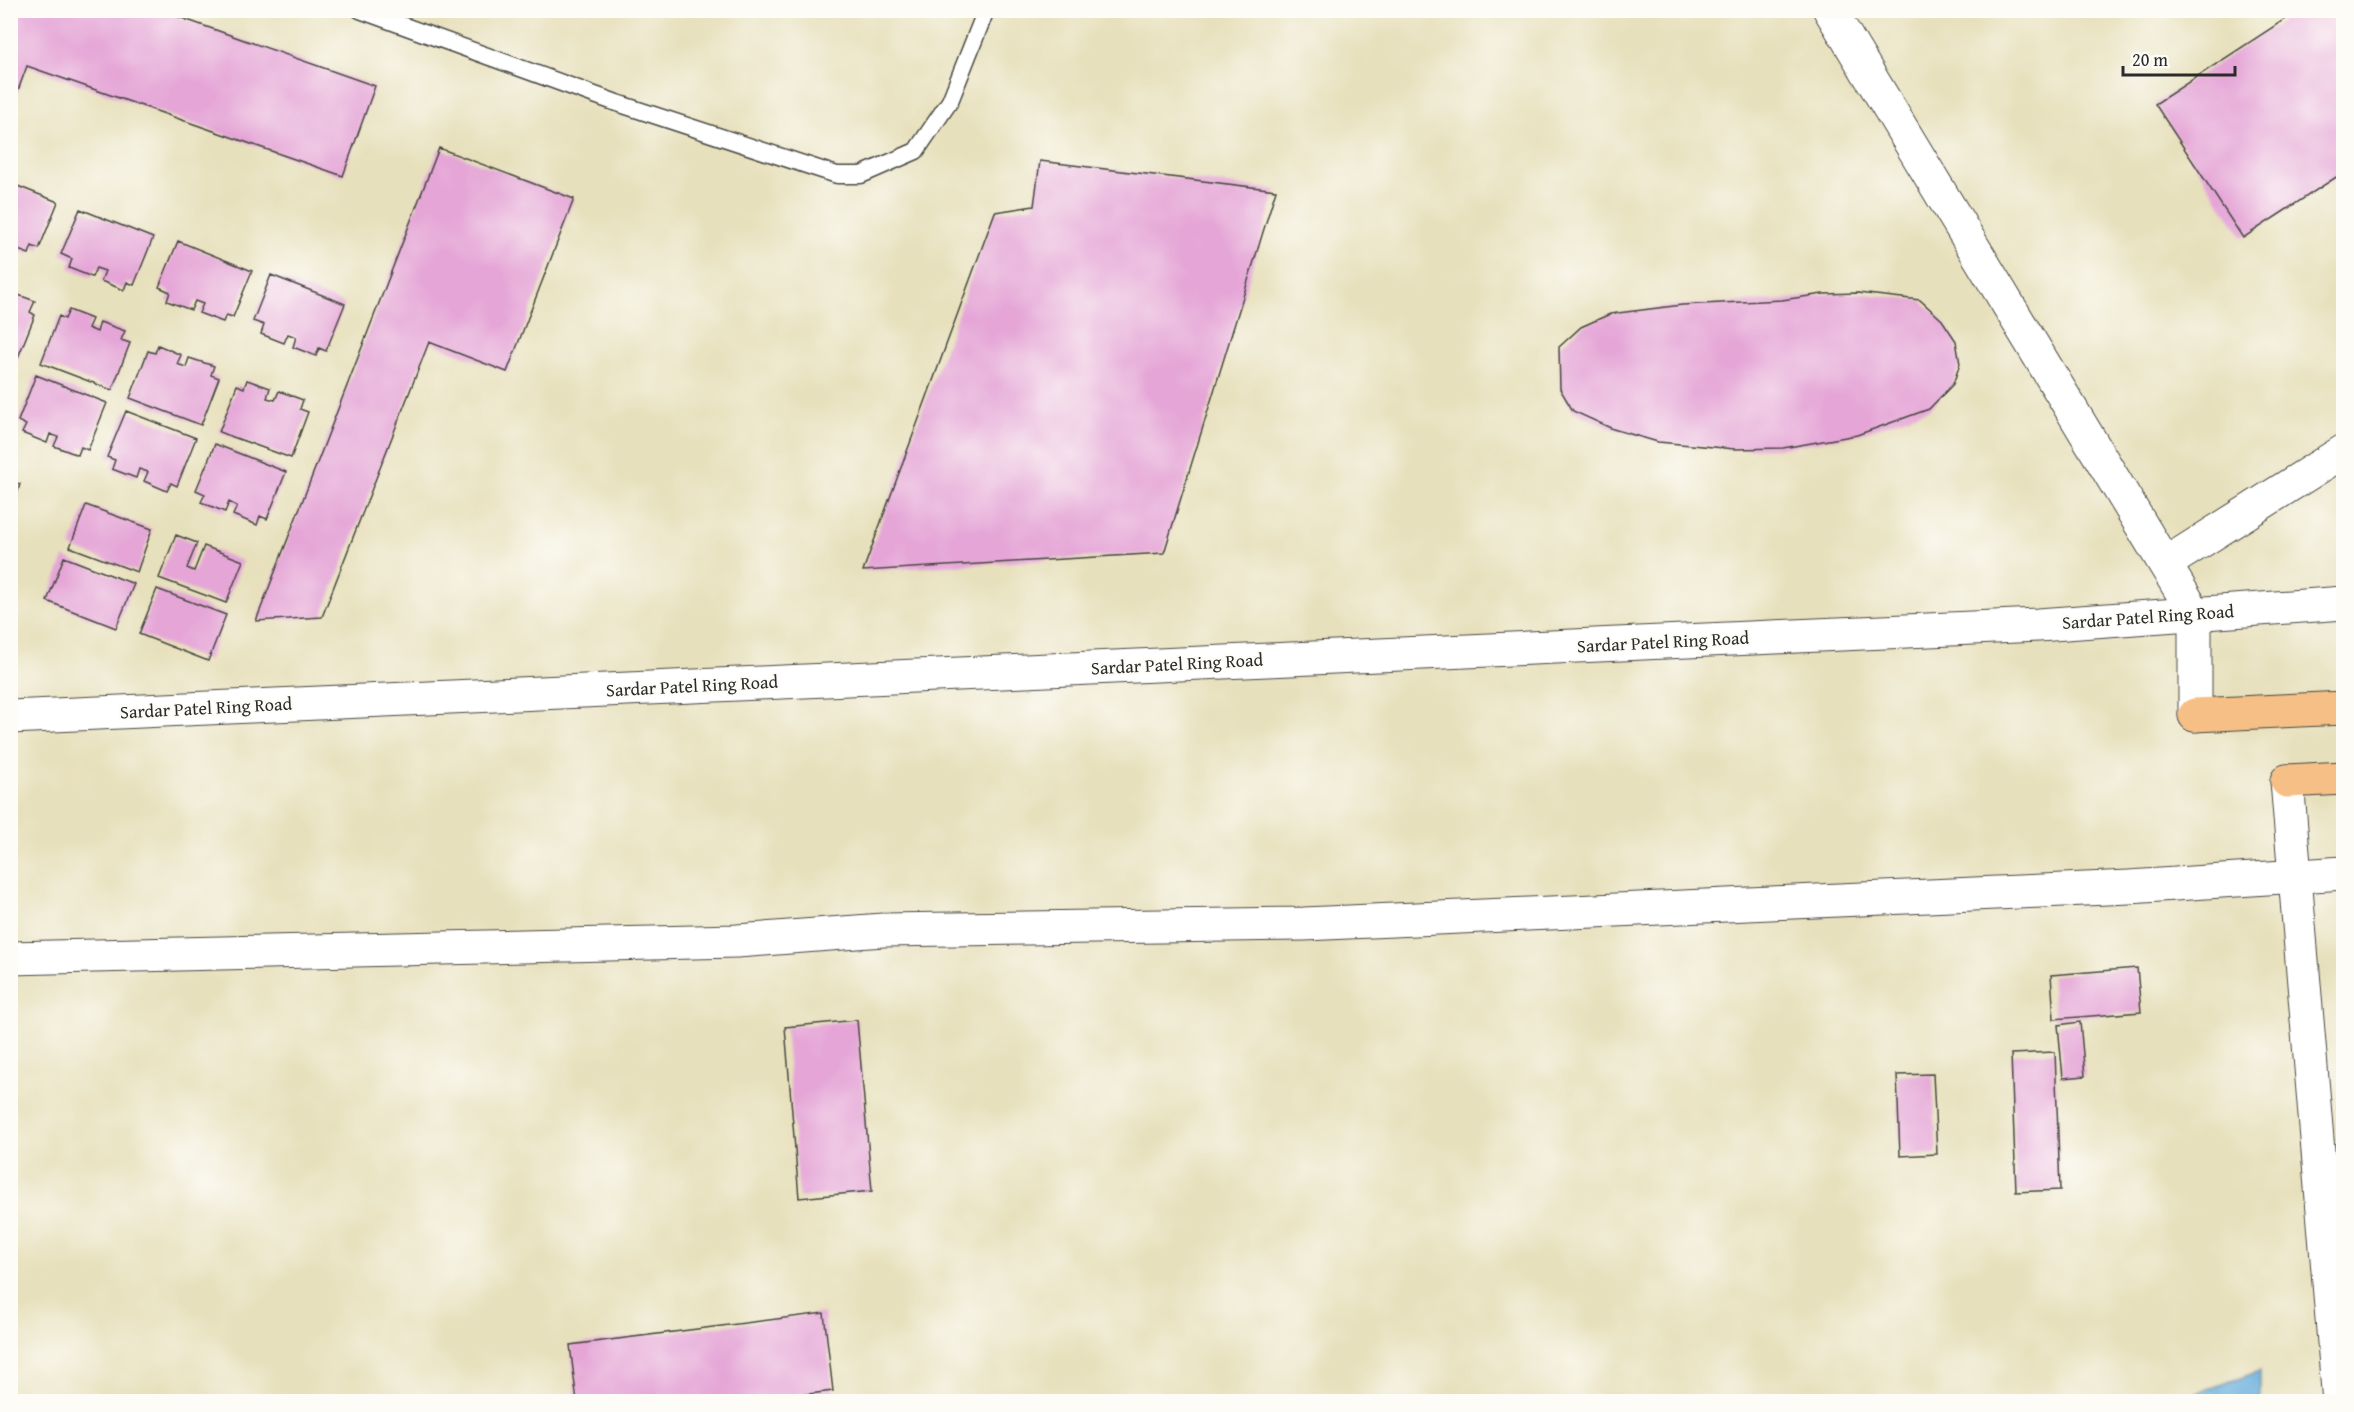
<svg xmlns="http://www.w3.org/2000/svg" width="2354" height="1412" font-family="'Gentium Book Plus',serif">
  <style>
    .water { fill: #63acdb; stroke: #476c83; stroke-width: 1.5 }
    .building { fill: #e5a6d7 }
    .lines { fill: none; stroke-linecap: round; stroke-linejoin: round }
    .service-casing { stroke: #474641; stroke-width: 19 }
    .minor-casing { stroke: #474641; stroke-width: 35 }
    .tertiary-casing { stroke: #474641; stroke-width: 35 }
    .trunk-casing { stroke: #474641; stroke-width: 35 }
    .service { stroke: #fff; stroke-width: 16 }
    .minor { stroke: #fff; stroke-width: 33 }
    .tertiary { stroke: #fff; stroke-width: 33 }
    .trunk { stroke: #f5bf86; stroke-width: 33 }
    .labels { text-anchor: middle; stroke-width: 4.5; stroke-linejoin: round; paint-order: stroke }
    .street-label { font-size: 18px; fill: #2b2b2b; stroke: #fdfcf7 }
  </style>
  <rect width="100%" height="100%" fill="#fdfcf7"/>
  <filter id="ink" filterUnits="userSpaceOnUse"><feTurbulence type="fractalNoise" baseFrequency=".0167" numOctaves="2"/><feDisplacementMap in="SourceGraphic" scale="12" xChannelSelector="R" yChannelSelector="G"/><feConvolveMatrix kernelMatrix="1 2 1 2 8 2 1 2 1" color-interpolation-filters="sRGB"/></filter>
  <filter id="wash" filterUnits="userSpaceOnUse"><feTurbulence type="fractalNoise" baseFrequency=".008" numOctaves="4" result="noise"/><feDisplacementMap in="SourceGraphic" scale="24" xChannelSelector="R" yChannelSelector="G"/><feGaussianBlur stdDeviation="1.35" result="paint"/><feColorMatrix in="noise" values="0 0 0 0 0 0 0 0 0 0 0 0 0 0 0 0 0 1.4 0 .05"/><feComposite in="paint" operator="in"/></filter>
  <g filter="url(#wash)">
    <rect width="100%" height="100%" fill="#e7e0bc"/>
    <path class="water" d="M 2260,1371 L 2260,1401 L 2174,1401 Z"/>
    <g id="blocks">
      <path class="building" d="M 10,10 L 159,10 L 375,86 L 343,176 L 27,66 L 10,112 Z
        M 2299,10 L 2340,10 L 2344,17 L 2344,172 L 2243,238 L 2155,104 Z
        M 439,148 L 574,199 L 507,372 L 429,342 L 322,617 L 256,621 Z
        M 1040,161 L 1276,190 L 1164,553 L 863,571 L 995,212 L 1034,206 Z
        M 10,183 L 58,202 L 39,249 L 32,246 L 29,254 L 10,247 Z
        M 80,209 L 153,238 L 134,285 L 127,282 L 124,290 L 101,281 L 105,271 L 96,268 L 92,277 L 69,268 L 72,259 L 61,254 Z
        M 178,241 L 252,271 L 233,317 L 226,315 L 223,322 L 199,313 L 203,304 L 195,301 L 191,310 L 167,301 L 170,292 L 159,287 Z
        M 271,275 L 345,304 L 326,351 L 319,348 L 316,356 L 293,347 L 296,337 L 288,334 L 284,343 L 261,334 L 264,325 L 253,321 Z
        M 10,292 L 35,301 L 30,312 L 35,315 L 17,360 L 10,357 Z
        M 1858,293 L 1920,300 L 1942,320 L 1956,341 L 1960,364 L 1953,384 L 1929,409 L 1857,435 L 1783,448 L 1735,449 L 1658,442 L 1613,429 L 1573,411 L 1560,389 L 1559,347 L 1581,327 L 1610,314 L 1682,305 L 1782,300 L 1823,294 Z
        M 69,310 L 92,319 L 88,328 L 97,332 L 100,322 L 125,331 L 121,340 L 130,343 L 112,390 L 41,363 L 59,316 L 65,319 Z
        M 158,345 L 181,355 L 177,364 L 186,367 L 189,358 L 214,366 L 211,375 L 219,378 L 201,425 L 130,398 L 148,351 L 155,353 Z
        M 36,375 L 107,403 L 88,450 L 81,447 L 78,455 L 54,446 L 58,437 L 50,434 L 47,443 L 22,433 L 26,425 L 18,421 Z
        M 247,380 L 270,388 L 267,398 L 275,400 L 279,391 L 303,400 L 300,409 L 308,412 L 291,458 L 219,432 L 237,385 L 244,388 Z
        M 126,411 L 196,438 L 177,486 L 171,483 L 167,491 L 144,481 L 148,472 L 139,469 L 136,478 L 112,469 L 115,460 L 107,457 Z
        M 215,444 L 286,472 L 267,519 L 260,516 L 257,525 L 233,515 L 237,506 L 229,502 L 225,512 L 201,502 L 205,494 L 196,490 Z
        M 10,481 L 20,484 L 11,517 L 10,517 Z
        M 86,505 L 152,529 L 137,572 L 70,547 Z
        M 176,535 L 197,543 L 187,568 L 194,571 L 204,546 L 243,561 L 226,603 L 159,578 Z
        M 64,557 L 134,584 L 116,628 L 47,601 Z
        M 157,589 L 226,615 L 208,661 L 139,634 Z
        M 2137,968 L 2141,1012 L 2054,1019 L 2051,975 Z
        M 857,1020 L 872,1191 L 799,1198 L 785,1027 Z
        M 2080,1022 L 2085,1076 L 2063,1078 L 2058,1025 Z
        M 2055,1052 L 2060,1190 L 2016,1192 L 2011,1054 Z
        M 1933,1074 L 1937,1154 L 1900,1156 L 1897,1075 Z
        M 824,1313 L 833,1391 L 743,1402 L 577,1402 L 570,1345 Z"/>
    </g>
  </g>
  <g filter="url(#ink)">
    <use href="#blocks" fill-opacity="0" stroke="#474641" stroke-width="1.5"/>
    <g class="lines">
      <defs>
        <path id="service" d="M 360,10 L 614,102 L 837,175 L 861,175 L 916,151 L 950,101 L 986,10"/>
        <path id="minor" d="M 1830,10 L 2195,614 L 2195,715
          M 2165,564 L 2344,451
          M 2287,781 L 2339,1402"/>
        <path id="tertiary" d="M 10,717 L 2038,625 L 2344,603
          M 10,958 L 737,941 L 883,930 L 1304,924 L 2129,887 L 2344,873"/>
        <path id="trunk" d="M 2195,715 L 2344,708
          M 2287,781 L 2344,778"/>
      </defs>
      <use href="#service" class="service-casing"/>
      <use href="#minor" class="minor-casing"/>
      <use href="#tertiary" class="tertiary-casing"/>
      <use href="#trunk" class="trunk-casing"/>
      <use href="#service" class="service"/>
      <use href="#minor" class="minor"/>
      <use href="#tertiary" class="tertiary"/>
      <use href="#trunk" class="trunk"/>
    </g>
  </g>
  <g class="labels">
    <g class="street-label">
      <text transform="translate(2148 617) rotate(-4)" y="6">Sardar Patel Ring Road</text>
      <text transform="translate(1663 642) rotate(-3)" y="6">Sardar Patel Ring Road</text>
      <text transform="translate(1177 664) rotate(-3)" y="6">Sardar Patel Ring Road</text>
      <text transform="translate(692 686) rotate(-3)" y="6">Sardar Patel Ring Road</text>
      <text transform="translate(206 708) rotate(-3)" y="6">Sardar Patel Ring Road</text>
    </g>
  </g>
  <rect width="2354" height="1412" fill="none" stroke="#fdfcf7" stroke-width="36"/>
  <path d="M2123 66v9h112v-9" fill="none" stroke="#2b2b2b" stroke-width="3"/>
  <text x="2132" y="66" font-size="18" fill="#2b2b2b" stroke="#fdfcf7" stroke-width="4.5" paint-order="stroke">20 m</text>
</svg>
